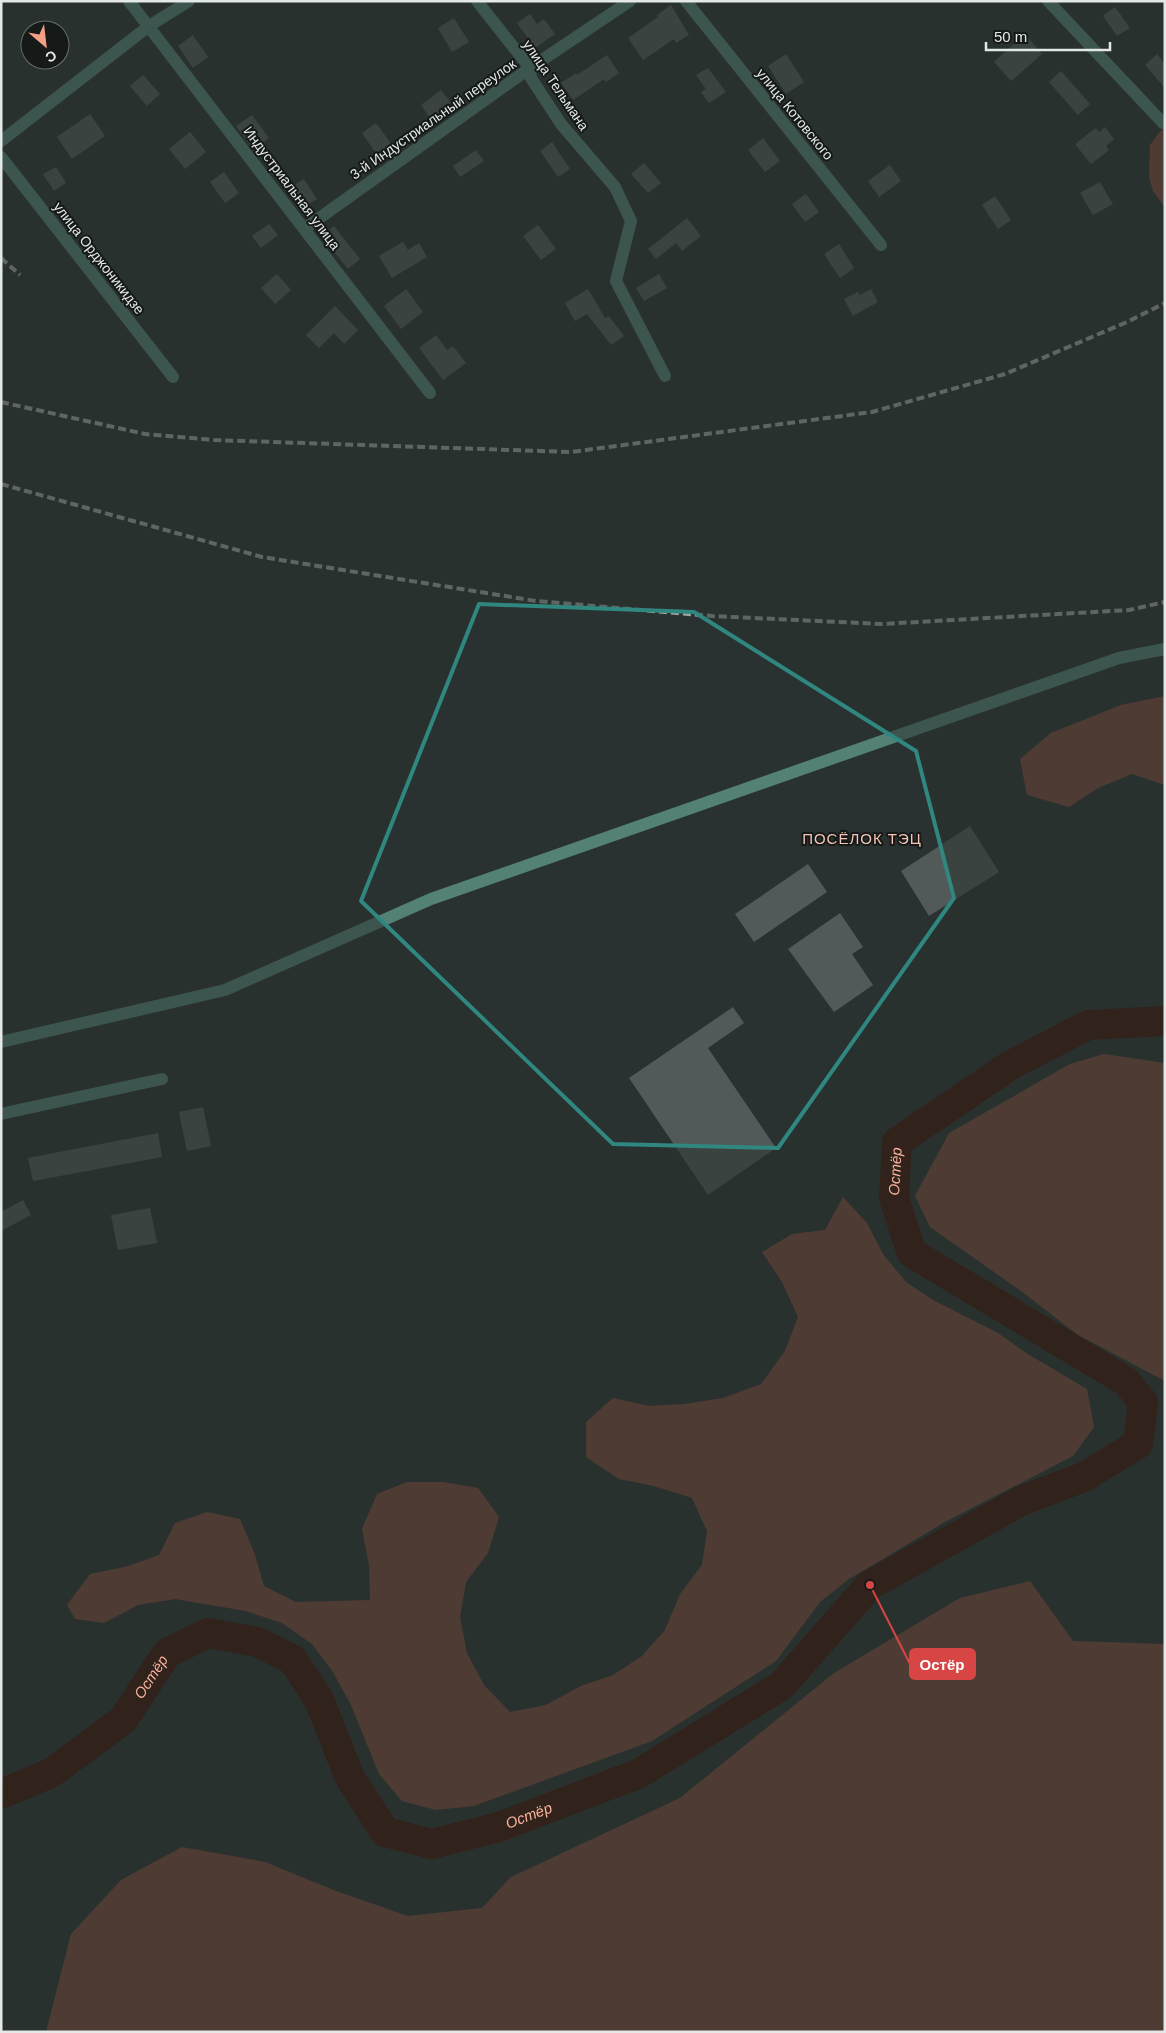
<svg xmlns="http://www.w3.org/2000/svg" width="1166" height="2033" font-family="Helvetica,sans-serif">
  <style>
    .green { fill: #7a4839 }
    .lines { fill: none; stroke-linecap: round; stroke-linejoin: round }
    .river { stroke: #3a1004; stroke-width: 30 }
    .building { fill: #515a58 }
    .minor { stroke: #538176; stroke-width: 12 }
    .rail { stroke: #9da4a3; stroke-width: 4; stroke-dasharray: 8 4; stroke-linecap: butt }
    .marked { fill: none; stroke: #2f8780; stroke-width: 4; stroke-linejoin: round }
    .labels { text-anchor: middle; stroke-width: 4; stroke-linejoin: round; paint-order: stroke }
    .street-label { font-size: 14px; fill: #e4e9e8; stroke: #151918 }
    .neighbourhood-label { font-size: 15px; letter-spacing: 1px; fill: #f5c4b5; stroke: #151918 }
    .water-label { font-size: 15px; font-style: italic; fill: #f9b39d; stroke: #151918 }
    .leader { fill: none; stroke: #d84545; stroke-width: 2 }
    .callout-dot { fill: #d84545; stroke: #151918; stroke-width: 2 }
    .callout { fill: #d84545; stroke: #d84545; stroke-width: 2 }
    .callout-label { font-size: 15px; text-anchor: middle; font-weight: bold; fill: #fff }
  </style>
  <rect width="100%" height="100%" fill="#293230"/>
  <path class="green" d="M 1162,129 L 1165,130 L 1165,208 L 1153,191 L 1149,177 L 1150,145 Z
    M 1165,696 L 1165,785 L 1132,774 L 1098,788 L 1069,807 L 1027,795 L 1020,759 L 1051,733 L 1121,705 Z
    M 1104,1054 L 1165,1063 L 1165,1381 L 1078,1335 L 1021,1291 L 930,1227 L 915,1196 L 949,1133 L 1070,1064 Z
    M 843,1197 L 867,1223 L 883,1254 L 906,1282 L 933,1300 L 998,1333 L 1026,1353 L 1087,1389 L 1094,1427 L 1073,1456 L 945,1522 L 849,1579 L 820,1602 L 776,1661 L 652,1741 L 474,1806 L 436,1810 L 402,1801 L 379,1774 L 351,1705 L 333,1672 L 312,1644 L 282,1623 L 246,1611 L 175,1599 L 138,1605 L 104,1623 L 75,1619 L 67,1605 L 90,1574 L 125,1567 L 159,1555 L 175,1523 L 207,1512 L 240,1519 L 254,1552 L 264,1586 L 296,1602 L 370,1600 L 369,1565 L 362,1529 L 377,1494 L 407,1482 L 443,1482 L 478,1488 L 499,1517 L 488,1553 L 466,1582 L 460,1617 L 467,1653 L 484,1685 L 510,1712 L 546,1705 L 581,1686 L 613,1675 L 642,1656 L 665,1630 L 680,1594 L 702,1565 L 707,1531 L 692,1498 L 654,1486 L 619,1479 L 586,1457 L 586,1422 L 613,1398 L 649,1406 L 685,1404 L 723,1398 L 761,1384 L 785,1351 L 798,1317 L 782,1282 L 762,1252 L 792,1234 L 825,1230 Z
    M 1030,1581 L 1073,1641 L 1165,1644 L 1165,2032 L 46,2032 L 71,1934 L 121,1880 L 182,1847 L 265,1862 L 336,1891 L 408,1916 L 482,1908 L 511,1877 L 680,1798 L 834,1673 L 960,1598 Z"/>
  <g class="lines">
    <path class="river" id="s1" d="M 1,1794 L 51,1773 L 123,1720 L 167,1653 L 208,1633 L 257,1642 L 293,1660 L 319,1700 L 350,1778 L 385,1832 L 432,1844 L 499,1827 L 638,1774 L 781,1686 L 870,1585 L 1021,1501 L 1084,1477 L 1138,1444 L 1143,1402 L 1127,1382 L 912,1253 L 894,1198 L 897,1142 L 1011,1065 L 1088,1025 L 1165,1021"/>
  </g>
  <path class="building" d="M 671,5 L 689,35 L 676,43 L 674,39 L 643,60 L 628,38 L 658,17 L 657,15 Z
    M 1115,7 L 1130,28 L 1117,36 L 1103,16 Z
    M 530,14 L 537,24 L 544,19 L 555,34 L 535,48 L 517,23 Z
    M 454,18 L 469,42 L 452,52 L 438,28 Z
    M 1025,34 L 1042,54 L 1011,81 L 994,62 Z
    M 193,35 L 208,57 L 193,68 L 178,46 Z
    M 786,54 L 804,82 L 786,94 L 768,66 Z
    M 1157,54 L 1165,64 L 1165,88 L 1145,65 Z
    M 607,55 L 619,73 L 606,82 L 604,79 L 573,100 L 561,83 L 576,73 L 577,75 Z
    M 708,68 L 726,92 L 709,103 L 701,92 L 706,89 L 696,75 Z
    M 1061,71 L 1090,104 L 1078,115 L 1049,82 Z
    M 143,75 L 160,94 L 147,106 L 130,86 Z
    M 441,90 L 451,103 L 431,119 L 421,105 Z
    M 90,114 L 105,136 L 72,159 L 57,137 Z
    M 252,115 L 269,138 L 253,149 L 236,126 Z
    M 376,123 L 392,145 L 378,156 L 362,133 Z
    M 1105,127 L 1114,139 L 1106,146 L 1109,150 L 1091,164 L 1075,144 L 1096,128 L 1099,132 Z
    M 190,132 L 206,152 L 185,169 L 169,149 Z
    M 763,138 L 780,161 L 765,172 L 748,150 Z
    M 552,142 L 570,169 L 558,177 L 540,151 Z
    M 476,150 L 484,161 L 460,177 L 453,166 Z
    M 644,163 L 661,183 L 648,193 L 631,174 Z
    M 890,165 L 901,181 L 879,197 L 868,181 Z
    M 56,167 L 66,183 L 54,191 L 43,174 Z
    M 224,172 L 239,193 L 225,203 L 210,182 Z
    M 304,179 L 317,199 L 302,208 L 289,188 Z
    M 1100,182 L 1113,204 L 1093,215 L 1080,193 Z
    M 806,194 L 819,212 L 805,222 L 792,204 Z
    M 995,196 L 1011,220 L 998,229 L 982,205 Z
    M 687,218 L 701,236 L 682,251 L 676,243 L 656,259 L 648,249 Z
    M 269,224 L 278,235 L 261,248 L 252,236 Z
    M 538,225 L 556,249 L 541,260 L 523,236 Z
    M 334,226 L 360,259 L 348,269 L 321,236 Z
    M 403,242 L 408,250 L 419,243 L 427,257 L 392,278 L 379,256 Z
    M 839,244 L 854,268 L 840,278 L 824,254 Z
    M 277,274 L 291,290 L 275,304 L 261,288 Z
    M 659,274 L 667,288 L 644,301 L 636,288 Z
    M 406,289 L 423,312 L 401,329 L 384,306 Z
    M 588,289 L 605,318 L 609,316 L 624,336 L 611,345 L 587,314 L 575,321 L 565,303 Z
    M 871,289 L 878,302 L 853,316 L 844,299 L 858,292 L 860,295 Z
    M 335,306 L 358,330 L 344,344 L 334,333 L 319,348 L 306,335 Z
    M 436,335 L 447,350 L 453,346 L 466,363 L 443,380 L 419,348 Z
    M 970,826 L 999,872 L 929,916 L 901,871 Z
    M 808,864 L 827,892 L 754,942 L 735,914 Z
    M 840,913 L 863,947 L 852,954 L 873,985 L 834,1012 L 788,949 Z
    M 733,1007 L 744,1023 L 708,1048 L 776,1148 L 708,1195 L 629,1078 Z
    M 203,1107 L 211,1146 L 187,1151 L 179,1112 Z
    M 158,1133 L 162,1157 L 33,1181 L 28,1158 Z
    M 23,1200 L 31,1215 L 1,1231 L 1,1212 Z
    M 150,1208 L 157,1243 L 118,1250 L 111,1215 Z"/>
  <g class="lines">
    <path class="minor" d="M 129,1 L 430,393
      M 477,1 L 530,68 L 531,78 L 561,124 L 615,187 L 631,221 L 616,281 L 665,376
      M 686,1 L 881,245
      M 1048,1 L 1163,123
      M 1,141 L 149,26 L 189,1
      M 1,157 L 173,377
      M 304,229 L 530,68 L 630,1
      M 1,1042 L 225,990 L 431,899 L 1119,658 L 1165,649
      M 1,1114 L 162,1079"/>
    <path class="rail" d="M 1,258 L 20,275
      M 1,402 L 145,434 L 214,440 L 571,452 L 872,412 L 1005,374 L 1127,322 L 1165,303
      M 1,484 L 262,557 L 536,601 L 712,616 L 882,624 L 1129,610 L 1165,602"/>
  </g>
  <path d="M0 0H1166V2033H0ZM 479,604 L 694,612 L 916,751 L 954,898 L 778,1148 L 613,1144 L 361,901 Z" fill="#293230" fill-opacity=".55" fill-rule="evenodd"/>
  <path class="marked" d="M 479,604 L 694,612 L 916,751 L 954,898 L 778,1148 L 613,1144 L 361,901 Z"/>
  <g class="labels">
    <g class="street-label">
      <text transform="translate(556 85) rotate(56)" y="5">улица Тельмана</text>
      <text transform="translate(795 114) rotate(51)" y="5">улица Котовского</text>
      <text transform="translate(433 119) rotate(-35)" y="5">3-й Индустриальный переулок</text>
      <text transform="translate(292 188) rotate(53)" y="5">Индустриальная улица</text>
      <text transform="translate(99 258) rotate(52)" y="5">улица Орджоникидзе</text>
    </g>
    <g class="neighbourhood-label">
      <text x="862" y="844">ПОСЁЛОК ТЭЦ</text>
    </g>
    <g class="water-label">
      <text dy="5" stroke="none"><textPath href="#s1" startOffset="1831">Остёр</textPath></text>
      <text dy="5" stroke="none"><textPath href="#s1" startOffset="195">Остёр</textPath></text>
      <text dy="5" stroke="none"><textPath href="#s1" startOffset="705">Остёр</textPath></text>
    </g>
  </g>
  <path class="leader" d="M870 1585L910 1664"/>
  <circle class="callout-dot" cx="870" cy="1585" r="5"/>
  <rect class="callout" x="910" y="1649" width="65" height="30" rx="5"/>
  <g class="callout-label">
    <text x="942" y="1670">Остёр</text>
  </g>
  <rect width="1166" height="2033" fill="none" stroke="#e4e9e8" stroke-width="5"/>
  <g transform="translate(45 45) rotate(152)"><circle r="24" fill="#151918" stroke="#686c6b"/>
  <path d="M0-4L9 19L0 12L-9 19Z" fill="#f39f85"/>
  <text y="-8" font-size="14" font-weight="bold" text-anchor="middle" fill="#e4e9e8">С</text>
  </g>
  <path d="M986 42v8h124v-8" fill="none" stroke="#e4e9e8" stroke-width="2.5"/>
  <text x="994" y="42" font-size="15" fill="#e4e9e8" stroke="#151918" stroke-width="4" paint-order="stroke">50 m</text>
</svg>
